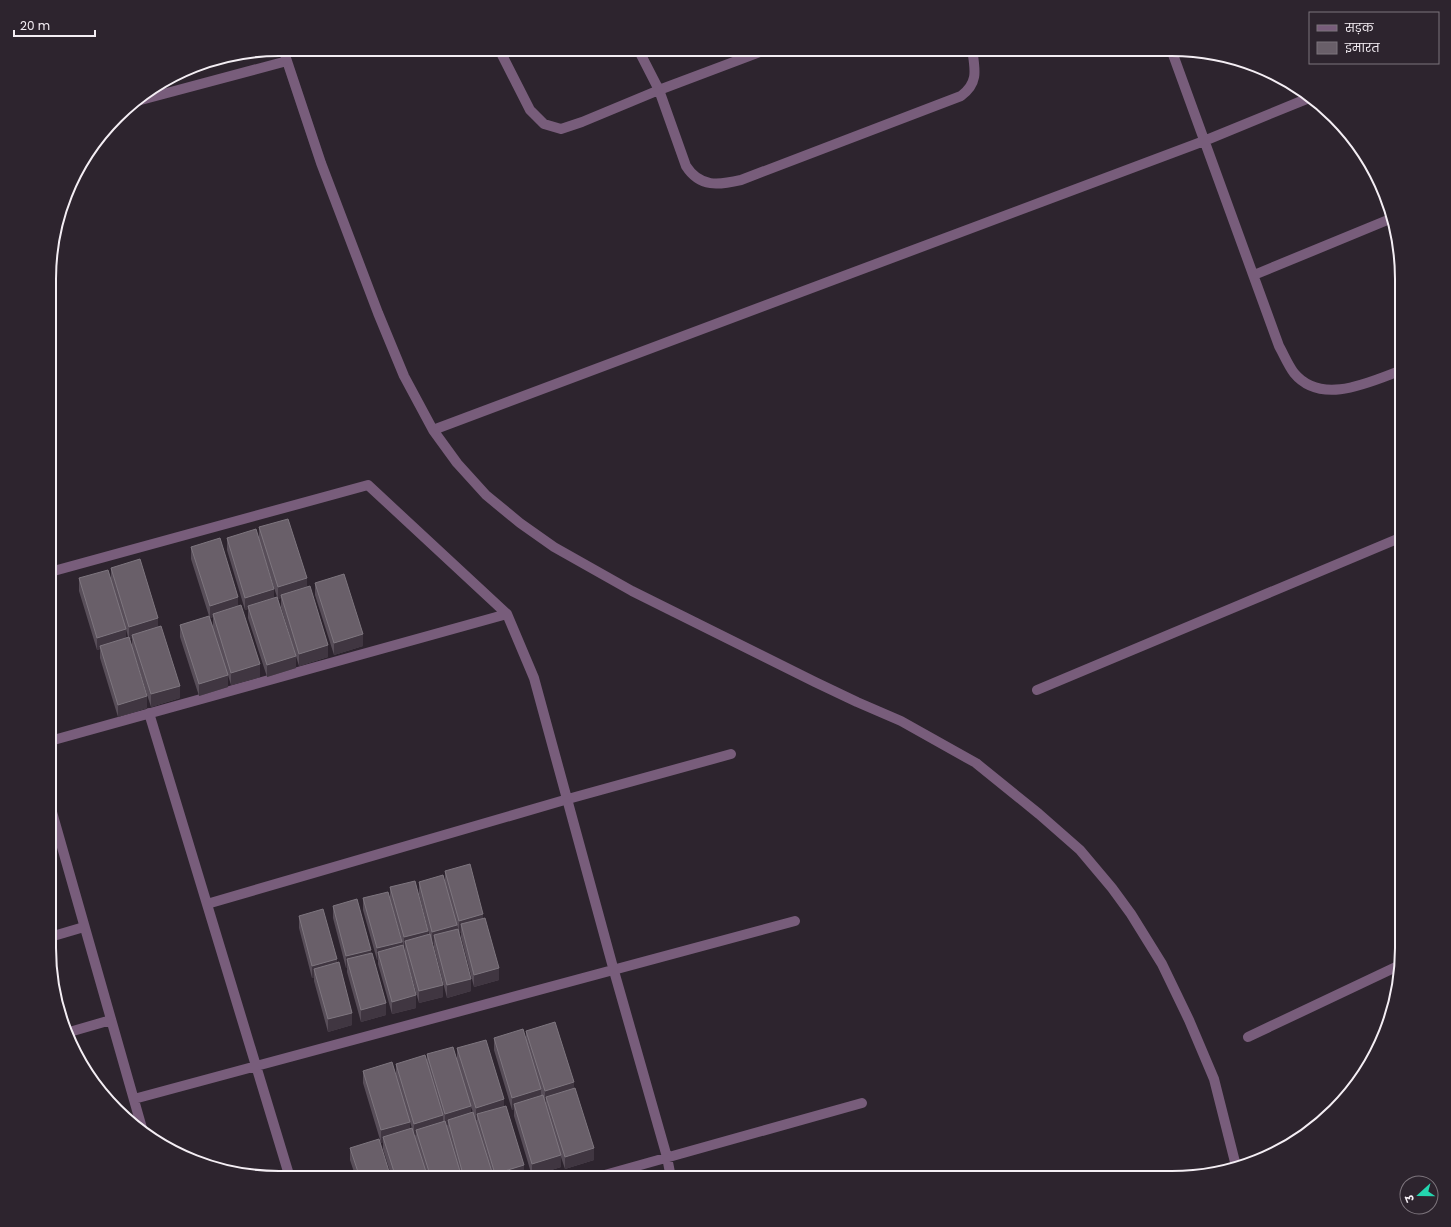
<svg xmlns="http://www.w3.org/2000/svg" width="1451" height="1227" font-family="Poppins,'Noto Sans Devanagari',sans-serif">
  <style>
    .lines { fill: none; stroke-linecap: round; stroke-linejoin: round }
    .street { stroke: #785d7b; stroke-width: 10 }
    .wall { fill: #584e59; fill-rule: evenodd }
    .shaded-wall { fill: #403641 }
    .building { fill: #695f69; stroke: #7e767f }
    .rim { fill: none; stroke: #f4eef4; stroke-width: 2 }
  </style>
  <rect width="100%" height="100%" fill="#2d242e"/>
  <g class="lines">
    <path class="street" d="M 283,49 L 321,163 L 378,313 L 404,376 L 433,430 L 457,463 L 486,495 L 520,523 L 554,547 L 632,591 L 815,682 L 857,702 L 901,721 L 976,763 L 1039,814 L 1080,850 L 1112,888 L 1131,914 L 1162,964 L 1189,1020 L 1214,1079 L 1236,1166
      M 499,49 L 530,110 L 544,124 L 561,129 L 582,122 L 659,90 L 768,49
      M 638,49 L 659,90 L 686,166 C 700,188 719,185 741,180 L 961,96 C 979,83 975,69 972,49
      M 1171,49 L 1279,346 C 1284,355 1288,365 1294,373 C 1321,406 1370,382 1402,370
      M 137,101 L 287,61
      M 1254,275 L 1390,219
      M 433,430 L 1204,141 L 1309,98
      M 50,572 L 368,485 L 507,614 L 534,678 L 614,971 L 667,1157 L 671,1178
      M 1037,690 L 1402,537
      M 149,713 L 290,1178
      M 50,741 L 507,614
      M 50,805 L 142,1128
      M 207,904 L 568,799 L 731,754
      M 50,937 L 84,927
      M 66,1033 L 111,1020
      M 1248,1037 L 1398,966
      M 134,1099 L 795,921
      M 594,1178 L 862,1103"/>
  </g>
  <path class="wall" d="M 259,527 L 307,587 L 328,657 L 299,666 L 281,607 L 281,598 L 278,599 L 296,668 L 267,677 L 248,618 L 248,609 L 245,610 L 227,550 L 227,538 L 274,598 L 277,597 L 259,540 Z
    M 191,547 L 238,606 L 260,677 L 231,685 L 228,675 L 228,687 L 199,696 L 180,637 L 180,625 L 209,616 L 191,559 ZM 213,617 L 213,626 L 210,618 Z
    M 111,568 L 158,627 L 180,698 L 151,707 L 132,647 L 132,638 L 130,639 L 147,708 L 118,717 L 100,658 L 100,649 L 97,650 L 79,591 L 79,578 L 111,580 ZM 126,629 L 128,637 L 126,638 Z
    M 315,583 L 363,646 L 334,655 L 315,595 Z
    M 445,871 L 483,918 L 499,980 L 474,987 L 461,937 L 461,933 L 459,933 L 471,991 L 447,998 L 434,947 L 434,944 L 432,944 L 443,997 L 419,1003 L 405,953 L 405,949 L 404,949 L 416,1008 L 392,1014 L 378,964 L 378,960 L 377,960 L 363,910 L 363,898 L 402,946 L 403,945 L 390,899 L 390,887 L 428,935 L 429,934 L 419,894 L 419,882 L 457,929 L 458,929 L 445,883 Z
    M 333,906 L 371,953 L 386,1015 L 361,1022 L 347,972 L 347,968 L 346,968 L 333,918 Z
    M 299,916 L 337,963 L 352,1025 L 328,1032 L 314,981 L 314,978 L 312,978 L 299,928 Z
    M 526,1031 L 574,1089 L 594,1160 L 565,1169 L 561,1157 L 561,1167 L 532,1176 L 514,1116 L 514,1109 L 512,1110 L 494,1050 L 494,1038 L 526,1041 Z
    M 457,1048 L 504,1106 L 524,1177 L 521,1178 L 493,1178 L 492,1174 L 492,1178 L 392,1178 L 383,1149 L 383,1142 L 381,1143 L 363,1083 L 363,1071 L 396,1076 L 396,1064 L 427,1063 L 427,1054 L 457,1058 ZM 471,1107 L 473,1112 L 471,1113 ZM 410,1122 L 412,1128 L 410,1128 Z
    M 350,1148 L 391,1178 L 356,1178 L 350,1160 Z"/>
  <path class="shaded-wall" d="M 307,578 L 307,590 L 281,595 L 281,598 L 278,599 L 278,587 Z
    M 274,589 L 274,601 L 248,606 L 248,609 L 245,610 L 245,598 Z
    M 238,597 L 238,609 L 213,614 L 213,617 L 210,618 L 210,606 Z
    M 158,618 L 158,630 L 132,635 L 132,638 L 129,639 L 129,627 Z
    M 126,629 L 126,641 L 100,646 L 100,649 L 97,650 L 97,638 Z
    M 363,634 L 363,646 L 334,655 L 334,643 Z
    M 328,645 L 328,657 L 299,666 L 299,654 Z
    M 296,656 L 296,668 L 267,677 L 267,665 Z
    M 260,664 L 260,677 L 231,685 L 231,673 Z
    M 228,675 L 228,687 L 199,696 L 199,684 Z
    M 180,686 L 180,698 L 151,707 L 151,694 Z
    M 147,696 L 147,708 L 118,717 L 118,705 Z
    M 483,914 L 483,926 L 461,924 L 461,933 L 459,933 L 459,921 Z
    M 457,925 L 457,938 L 434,935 L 434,944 L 432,944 L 432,932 Z
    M 428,931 L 428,943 L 405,941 L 405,949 L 404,950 L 404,937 Z
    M 402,942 L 402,954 L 378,952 L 378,960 L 377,960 L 377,948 Z
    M 371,950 L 371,962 L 347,959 L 347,968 L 346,968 L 346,956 Z
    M 337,959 L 337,971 L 314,969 L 314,978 L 312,978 L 312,966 Z
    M 499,968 L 499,980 L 474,987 L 474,975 Z
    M 471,979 L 471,991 L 447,998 L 447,985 Z
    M 443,985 L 443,997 L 419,1003 L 419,991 Z
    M 416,995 L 416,1008 L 392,1014 L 392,1002 Z
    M 386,1003 L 386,1015 L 361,1022 L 361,1010 Z
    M 352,1013 L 352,1025 L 328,1032 L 328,1019 Z
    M 574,1082 L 574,1094 L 546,1097 L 546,1102 L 545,1103 L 545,1091 Z
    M 541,1089 L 541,1101 L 514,1104 L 514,1109 L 512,1110 L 512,1098 Z
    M 504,1099 L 504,1111 L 477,1114 L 477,1120 L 476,1120 L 476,1108 Z
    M 471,1106 L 471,1118 L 448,1120 L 448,1125 L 445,1126 L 445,1114 Z
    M 443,1115 L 443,1127 L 416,1130 L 416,1135 L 414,1136 L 414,1124 Z
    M 410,1122 L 410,1134 L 383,1137 L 383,1142 L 381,1143 L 381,1130 Z
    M 594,1148 L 594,1160 L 565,1169 L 565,1157 Z
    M 561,1155 L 561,1167 L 532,1176 L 532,1164 Z
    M 524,1165 L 524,1177 L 521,1178 L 495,1178 L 495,1174 Z
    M 492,1172 L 492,1178 L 472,1178 Z"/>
  <path class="building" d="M 288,519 L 307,578 L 278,587 L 259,527 Z
    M 256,529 L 274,589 L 245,598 L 227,538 Z
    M 220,538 L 238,597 L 210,606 L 191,547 Z
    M 140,559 L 158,618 L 129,627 L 111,568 Z
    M 108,570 L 126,629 L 97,638 L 79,578 Z
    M 344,574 L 363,634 L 334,643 L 315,583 Z
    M 310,586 L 328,645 L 299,654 L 281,595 Z
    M 277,597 L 296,656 L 267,665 L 248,606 Z
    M 241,605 L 260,664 L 231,673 L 213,614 Z
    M 209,616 L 228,675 L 199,684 L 180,625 Z
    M 161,626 L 180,686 L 151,694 L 132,635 Z
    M 129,637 L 147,696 L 118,705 L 100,646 Z
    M 470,864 L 483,914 L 459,921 L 445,871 Z
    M 443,875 L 457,925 L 432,932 L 419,882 Z
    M 415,881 L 428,931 L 404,937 L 390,887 Z
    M 388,892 L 402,942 L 377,948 L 363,898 Z
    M 357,899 L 371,950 L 346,956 L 333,906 Z
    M 323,909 L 337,959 L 312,966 L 299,916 Z
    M 485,918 L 499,968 L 474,975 L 461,924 Z
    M 458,929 L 471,979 L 447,985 L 434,935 Z
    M 430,934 L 443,985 L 419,991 L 405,941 Z
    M 403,945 L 416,995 L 392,1002 L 378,952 Z
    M 372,953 L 386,1003 L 361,1010 L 347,959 Z
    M 339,962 L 352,1013 L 328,1019 L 314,969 Z
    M 555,1022 L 574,1082 L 545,1091 L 526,1031 Z
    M 523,1029 L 541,1089 L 512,1098 L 494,1038 Z
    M 486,1040 L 504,1099 L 476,1108 L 457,1048 Z
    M 453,1047 L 471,1106 L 445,1114 L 427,1054 Z
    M 425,1055 L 443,1115 L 414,1124 L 396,1064 Z
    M 392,1062 L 410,1122 L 381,1130 L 363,1071 Z
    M 575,1088 L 594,1148 L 565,1157 L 546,1097 Z
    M 543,1095 L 561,1155 L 532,1164 L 514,1104 Z
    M 506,1106 L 524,1165 L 495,1174 L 477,1114 Z
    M 473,1112 L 492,1172 L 472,1178 L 464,1178 L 448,1120 Z
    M 445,1121 L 462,1178 L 431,1178 L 416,1130 Z
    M 412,1128 L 428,1178 L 396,1178 L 383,1137 Z
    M 379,1139 L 391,1178 L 360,1178 L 350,1148 Z"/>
  <path d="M0 0H1451V1227H0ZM279 56H1172A223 223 0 0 1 1395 279V948A223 223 0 0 1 1172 1171H279A223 223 0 0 1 56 948V279A223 223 0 0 1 279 56Z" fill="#2d242e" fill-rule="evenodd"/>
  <path class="rim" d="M279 56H1172A223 223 0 0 1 1395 279V948A223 223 0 0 1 1172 1171H279A223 223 0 0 1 56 948V279A223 223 0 0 1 279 56Z"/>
  <rect x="1309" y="12" width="130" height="52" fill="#2d242e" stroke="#7d757d"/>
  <rect x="1317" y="25" width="20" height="6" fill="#785d7b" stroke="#7d757d"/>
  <text x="1345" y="32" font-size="12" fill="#f4eef4">सड़क</text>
  <rect x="1317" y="42" width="20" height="12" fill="#695f69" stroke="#7d757d"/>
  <text x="1345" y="52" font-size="12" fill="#f4eef4">इमारत</text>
  <g transform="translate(1419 1195) rotate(249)"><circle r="19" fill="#2d242e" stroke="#7d757d"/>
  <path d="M0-3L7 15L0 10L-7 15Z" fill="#24d5af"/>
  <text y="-6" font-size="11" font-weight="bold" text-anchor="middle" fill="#f4eef4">उ</text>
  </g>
  <path d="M14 30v6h81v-6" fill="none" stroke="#f4eef4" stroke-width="2"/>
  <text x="20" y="30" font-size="12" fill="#f4eef4" stroke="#2d242e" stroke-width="3" paint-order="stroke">20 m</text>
</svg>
